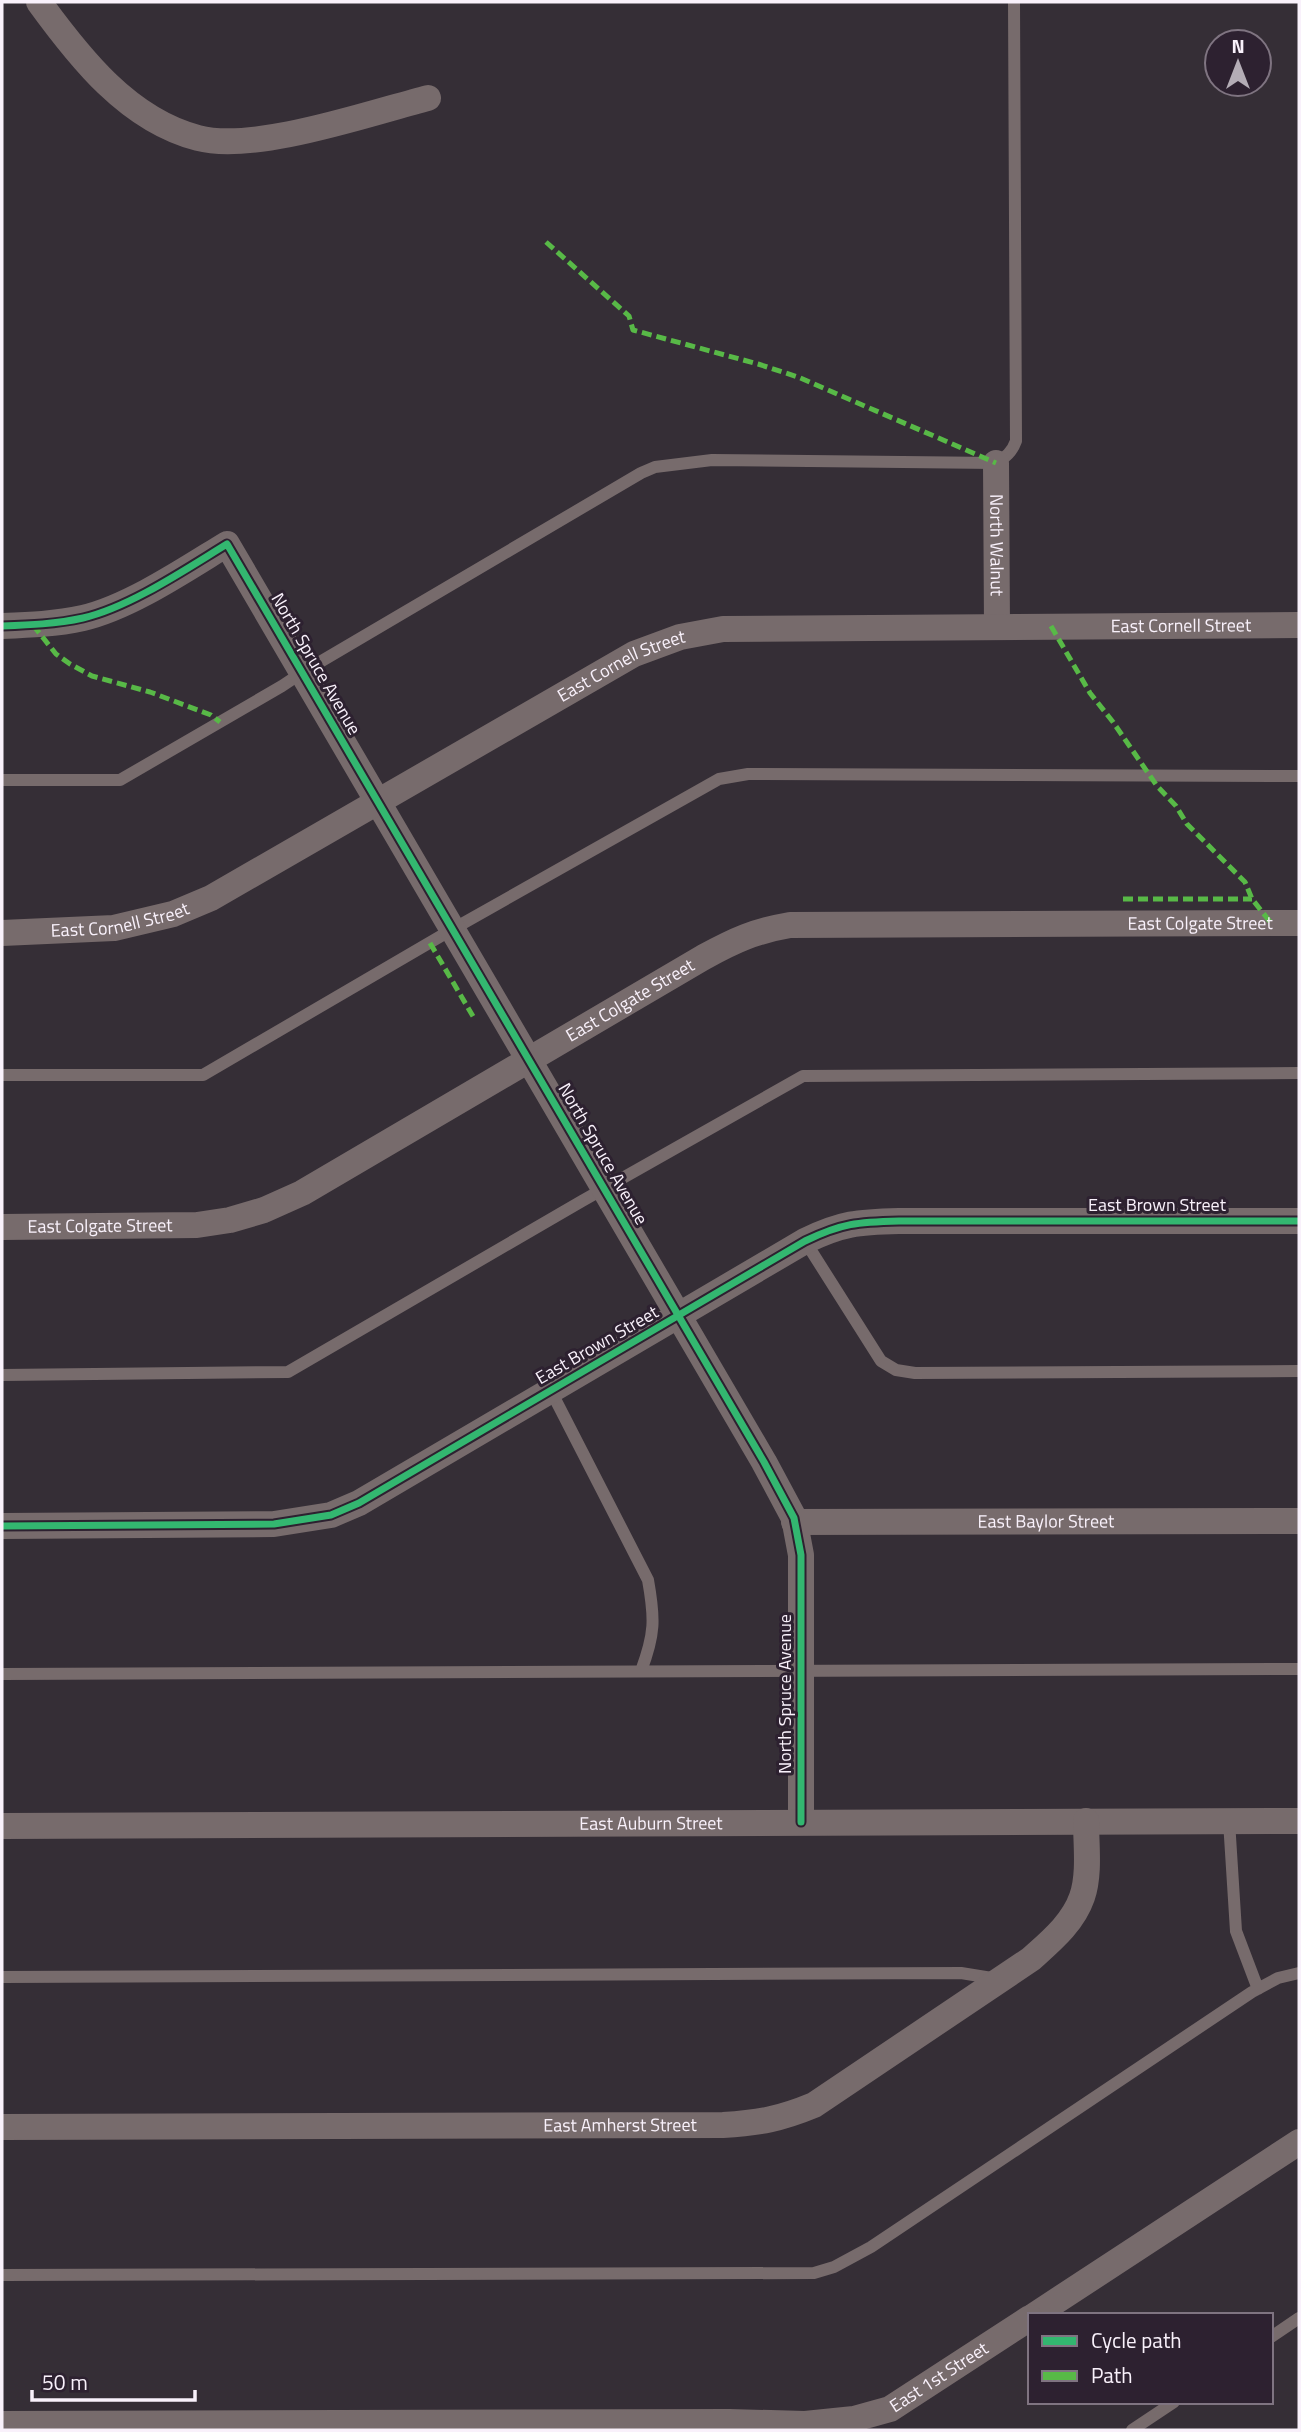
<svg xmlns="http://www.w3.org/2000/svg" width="1301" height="2432" font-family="'Titillium Web',sans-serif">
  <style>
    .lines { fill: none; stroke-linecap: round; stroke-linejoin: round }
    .lane { stroke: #776b6c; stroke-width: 12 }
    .street { stroke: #776b6c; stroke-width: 26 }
    .quiet { stroke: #58b947; stroke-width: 5; stroke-dasharray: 10 5; stroke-linecap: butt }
    .cycleway-casing { stroke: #2d2130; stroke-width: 11 }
    .cycleway { stroke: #33b770; stroke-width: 7 }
    .labels { text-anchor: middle; stroke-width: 6; stroke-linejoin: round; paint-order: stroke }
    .street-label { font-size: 18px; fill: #f9f1fb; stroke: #2d2130 }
  </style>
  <rect width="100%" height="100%" fill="#352e36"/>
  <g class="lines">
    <path class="lane" d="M 2,780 L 120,780 L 282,686 L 303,672 L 641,473 L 655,467 L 712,460 L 996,463 C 1006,457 1012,452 1016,441 L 1014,2
      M 2,1075 L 203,1075 L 453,929 L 719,779 L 748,774 L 1299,776
      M 805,1241 L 881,1361 L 896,1370 L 915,1373 L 1299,1371
      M 2,1375 L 288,1372 L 582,1201 L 803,1076 L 1299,1073
      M 551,1391 L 648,1580 C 655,1619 655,1634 641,1671
      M 2,1674 L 1299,1669
      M 1229,1821 L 1236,1931 L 1258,1989
      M 2,1977 L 961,1973 L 998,1979
      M 2,2275 L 814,2273 L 834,2267 L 871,2247 L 1252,1992 L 1278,1978 L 1299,1973
      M 1271,2337 L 1299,2318
      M 1132,2430 L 1174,2402"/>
    <g class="street">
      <path d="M 39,2 C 79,57 128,120 198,138 C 255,153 370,113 428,98"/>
      <path id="s1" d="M 996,463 L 997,626"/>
      <path d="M 2,626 C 29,625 56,624 83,618 C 130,607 186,569 227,544 L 764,1462 L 794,1518 L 801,1555 L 801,1822"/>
      <path id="s2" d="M 2,933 L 114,928 L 173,914 L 211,898 L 634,654 L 680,637 L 723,629 L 1299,625"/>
      <path id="s3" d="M 2,1227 L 197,1225 L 230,1220 L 264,1210 L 302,1193 L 704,957 C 735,940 755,931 790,925 L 1299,923"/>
      <path id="s4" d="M 794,1522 L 1299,1521"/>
      <path d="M 2,1526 L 274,1524 L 331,1515 L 359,1503 L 805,1241 C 842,1223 858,1222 899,1221 L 1299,1221"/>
      <path id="s5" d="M 2,1826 L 1299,1821"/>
      <path id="s6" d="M 2,2127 L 723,2125 C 759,2123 780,2119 814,2105 L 1031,1959 C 1051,1941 1073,1923 1082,1897 C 1090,1874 1086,1844 1086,1821"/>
      <path d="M 1035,2315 L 1299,2142"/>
      <path id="s7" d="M 2,2424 L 729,2422 L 805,2424 L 854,2419 L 890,2409 L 1030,2318"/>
    </g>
    <path class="quiet" d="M 546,242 L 629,316 L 633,330 L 758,364 L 798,377 L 996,463
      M 33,625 L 56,654 L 70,664 L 92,676 L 150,692 L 211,715 L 220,722
      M 1051,626 L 1090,693 L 1113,722 L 1157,786 L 1176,806 L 1187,824 L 1245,882 L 1252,899 L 1271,923
      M 1123,899 L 1252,899
      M 430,943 L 474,1018"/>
    <defs>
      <path id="cycleway" d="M 2,626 C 29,625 56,624 83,618 C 130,607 186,569 227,544 L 764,1462 L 794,1518 L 801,1555 L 801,1822
        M 2,1526 L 274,1524 L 331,1515 L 359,1503 L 805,1241 C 842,1223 858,1222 899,1221 L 1299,1221"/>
    </defs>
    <use href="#cycleway" class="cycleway-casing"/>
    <use href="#cycleway" class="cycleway"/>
  </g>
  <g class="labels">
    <g class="street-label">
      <text dy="6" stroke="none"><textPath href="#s1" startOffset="82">North Walnut</textPath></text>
      <text dy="6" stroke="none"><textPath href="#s2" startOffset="1253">East Cornell Street</textPath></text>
      <text transform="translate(316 664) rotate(60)" y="6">North Spruce Avenue</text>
      <text dy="6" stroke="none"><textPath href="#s2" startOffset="686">East Cornell Street</textPath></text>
      <text dy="6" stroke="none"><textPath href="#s2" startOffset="119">East Cornell Street</textPath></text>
      <text dy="6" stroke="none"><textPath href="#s3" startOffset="1274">East Colgate Street</textPath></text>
      <text dy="6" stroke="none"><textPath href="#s3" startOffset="686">East Colgate Street</textPath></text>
      <text transform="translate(603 1154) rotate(60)" y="6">North Spruce Avenue</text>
      <text x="1157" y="1211">East Brown Street</text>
      <text dy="6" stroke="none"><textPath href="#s3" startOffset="98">East Colgate Street</textPath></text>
      <text transform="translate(597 1345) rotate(-30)" y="6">East Brown Street</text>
      <text dy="6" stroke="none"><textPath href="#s4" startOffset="252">East Baylor Street</textPath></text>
      <text transform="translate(785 1694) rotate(-90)" y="6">North Spruce Avenue</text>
      <text dy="6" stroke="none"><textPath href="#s5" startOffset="649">East Auburn Street</textPath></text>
      <text dy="6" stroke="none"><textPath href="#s6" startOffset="618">East Amherst Street</textPath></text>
      <text dy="6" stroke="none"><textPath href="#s7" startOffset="948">East 1st Street</textPath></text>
    </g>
  </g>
  <rect width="1301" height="2432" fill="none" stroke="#f9f1fb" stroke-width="7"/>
  <rect x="1028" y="2313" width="245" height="91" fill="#2d2130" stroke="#7f7481" stroke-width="2"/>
  <rect x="1042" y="2336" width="35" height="10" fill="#33b770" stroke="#7f7481" stroke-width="2"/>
  <text x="1091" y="2348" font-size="21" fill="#f9f1fb">Cycle path</text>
  <rect x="1042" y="2371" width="35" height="10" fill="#58b947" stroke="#7f7481" stroke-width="2"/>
  <text x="1091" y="2383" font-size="21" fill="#f9f1fb">Path</text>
  <g transform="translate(1238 63)"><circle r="33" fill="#2d2130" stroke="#7f7481" stroke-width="2"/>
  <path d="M0-5L12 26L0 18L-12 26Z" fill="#b4adb6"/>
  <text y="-10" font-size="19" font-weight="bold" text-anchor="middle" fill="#f9f1fb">N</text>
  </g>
  <path d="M32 2390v10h163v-10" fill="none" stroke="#f9f1fb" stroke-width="3.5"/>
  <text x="42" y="2390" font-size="21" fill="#f9f1fb" stroke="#2d2130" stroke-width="5" paint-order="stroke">50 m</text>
</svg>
